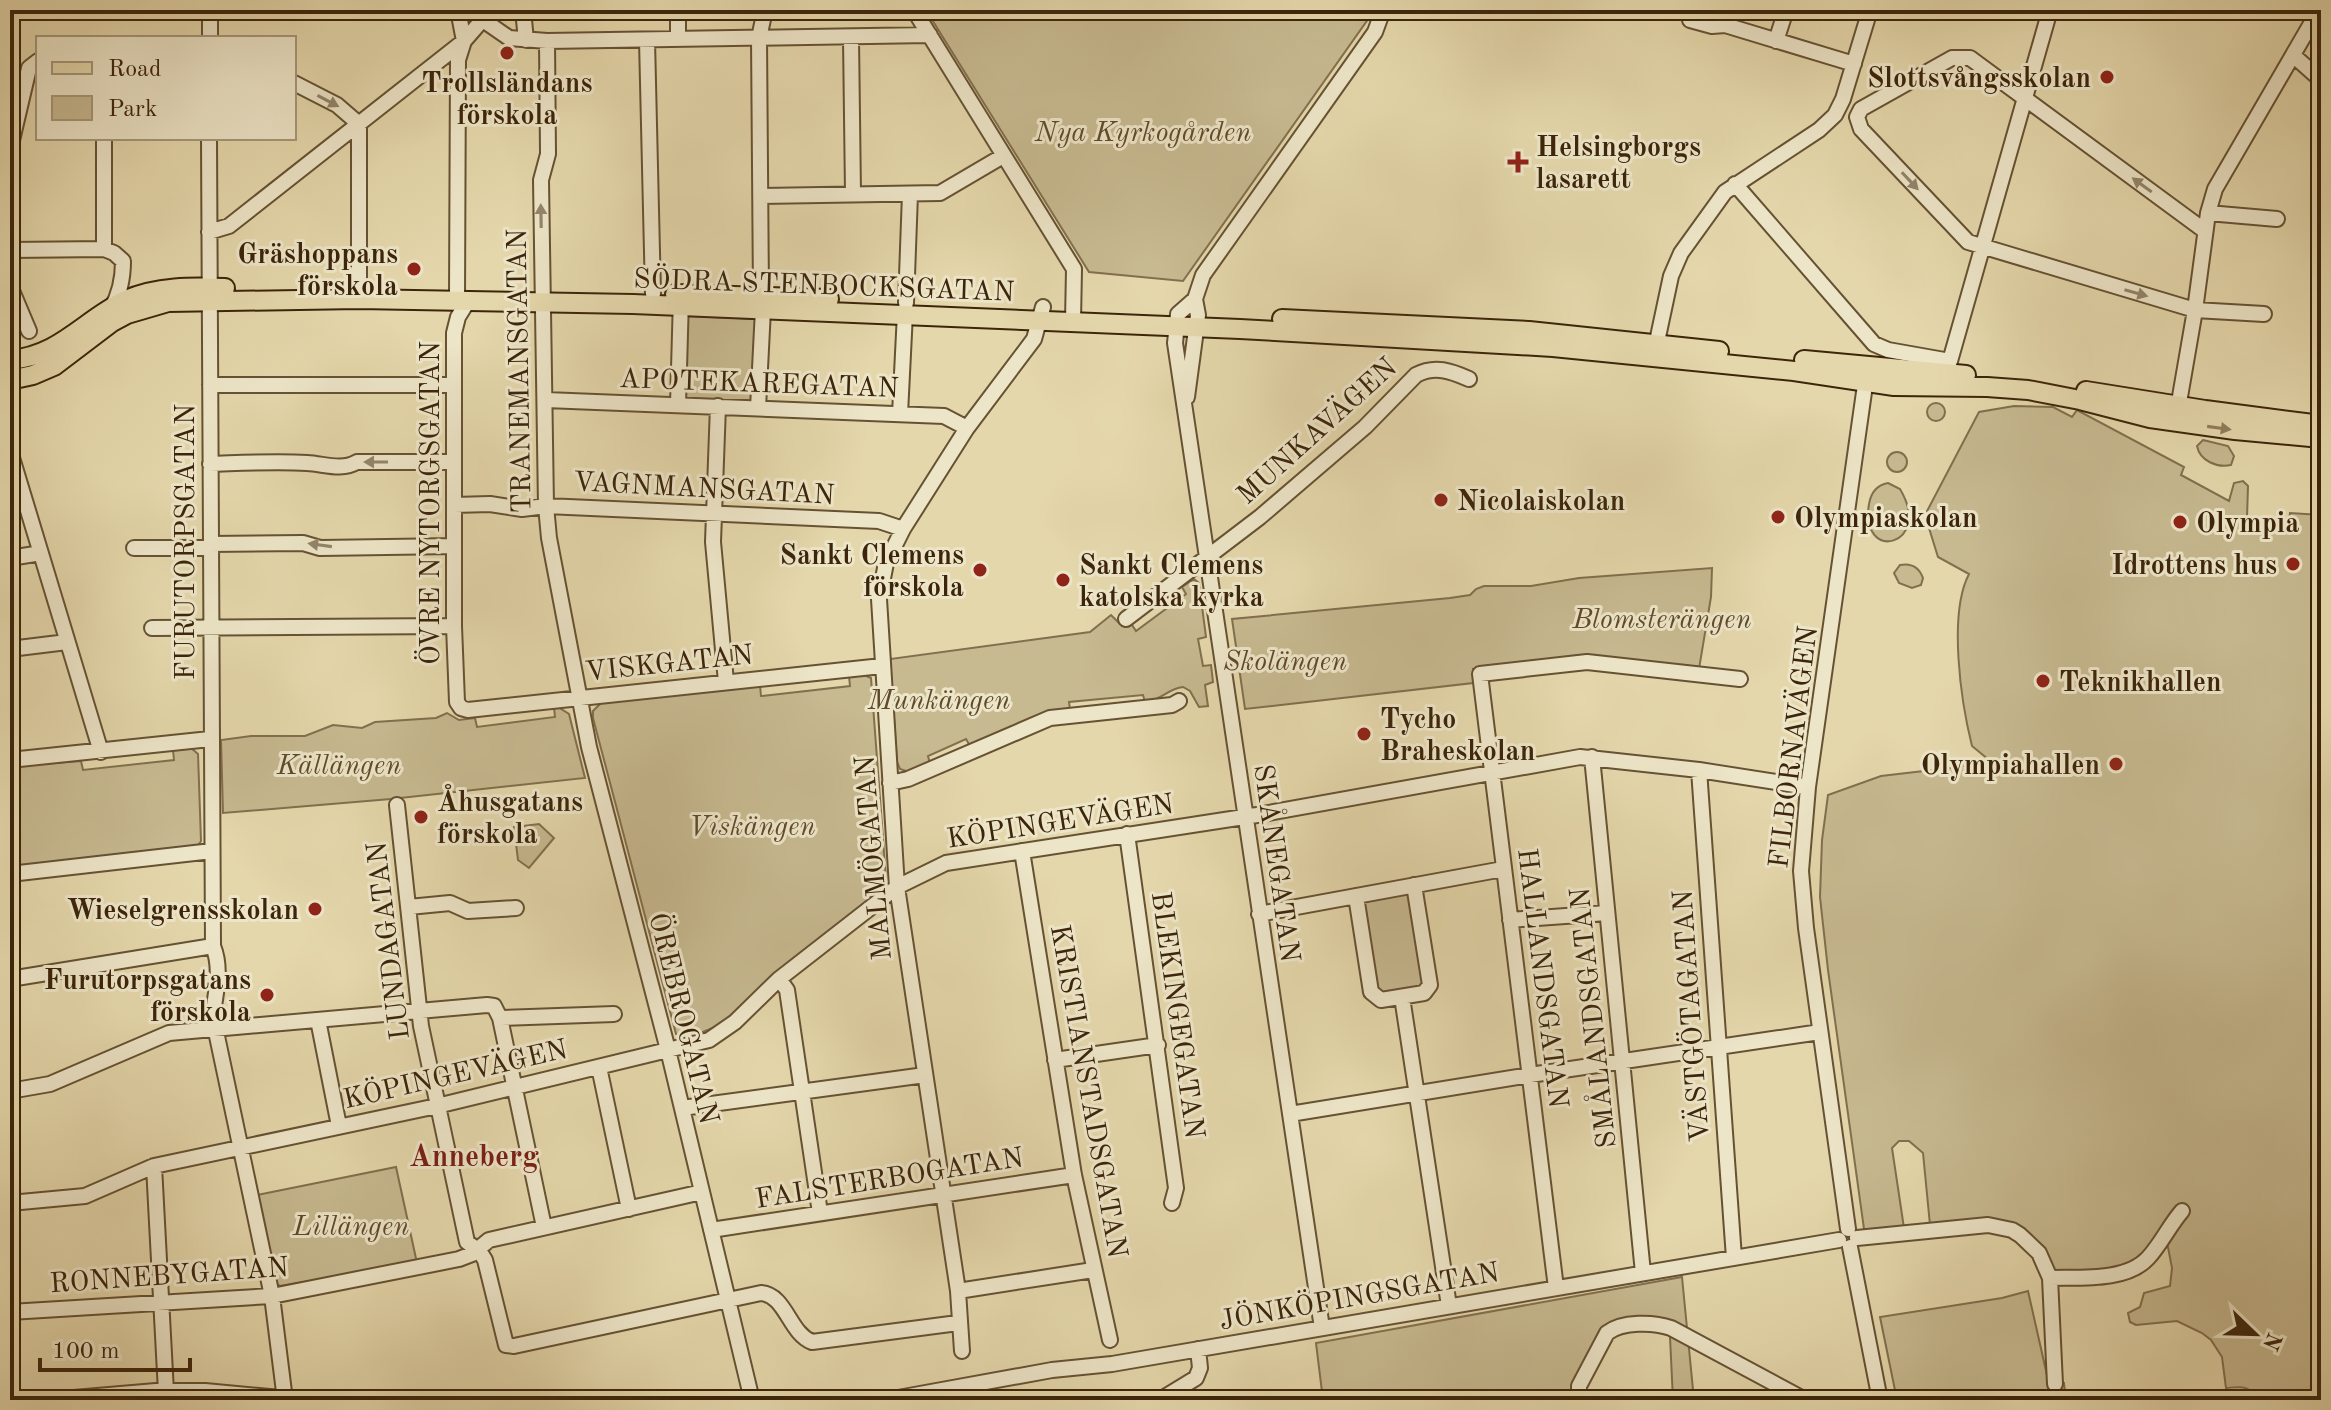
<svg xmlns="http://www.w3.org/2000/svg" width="2331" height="1410" font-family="'Old Standard TT',serif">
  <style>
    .green { fill: #c7b990; stroke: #826f4e; stroke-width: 2 }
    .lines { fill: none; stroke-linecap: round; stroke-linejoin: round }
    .minor-casing { stroke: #665233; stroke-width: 18 }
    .major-casing { stroke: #3c250b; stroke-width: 22 }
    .minor { stroke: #ede5c8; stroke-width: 14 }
    .major { stroke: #e4d7ab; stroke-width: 18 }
    .oneway { fill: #94856a }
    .oneway2 { fill: #907e5b }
    .poi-dot { fill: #8f2418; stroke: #ede5c8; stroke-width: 3 }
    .labels { text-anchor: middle; stroke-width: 6; stroke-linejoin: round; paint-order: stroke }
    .poi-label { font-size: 28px; font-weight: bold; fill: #3c250b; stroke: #ede5c8; text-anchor: start }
    .park-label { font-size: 28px; font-style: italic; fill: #5f4a2c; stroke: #ede5c8 }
    .street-label { font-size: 28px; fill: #3c250b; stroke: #ede5c8 }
    .neighbourhood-label { font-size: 30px; font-weight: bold; fill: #7a1f14; stroke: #ede5c8 }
  </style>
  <rect width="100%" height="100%" fill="#e4d7ab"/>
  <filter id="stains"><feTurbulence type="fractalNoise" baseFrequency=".0025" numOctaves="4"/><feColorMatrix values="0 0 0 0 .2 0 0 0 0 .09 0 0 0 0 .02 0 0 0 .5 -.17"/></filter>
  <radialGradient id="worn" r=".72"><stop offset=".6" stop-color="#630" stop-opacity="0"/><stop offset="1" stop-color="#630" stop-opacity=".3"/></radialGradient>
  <path class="green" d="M 926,10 L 1370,10 L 1371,15 L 1183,281 L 1089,272 Z
    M 687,316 L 758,319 L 755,403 L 684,400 Z
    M1927 412a9 9 0 1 1 18 0a9 9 0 1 1-18 0Z
    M 2014,406 L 2053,407 L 2072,417 L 2077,410 L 2184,467 L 2181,475 L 2229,501 L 2234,483 L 2243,481 L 2248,486 L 2247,518 L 2289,521 L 2290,513 L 2321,515 L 2321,1400 L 2255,1400 C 2251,1384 2240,1387 2226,1388 L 2222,1357 L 2211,1340 L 2202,1333 L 2177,1321 L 2136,1325 L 2130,1322 L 2128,1313 L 2140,1307 L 2144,1293 L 2170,1286 L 2172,1268 L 2166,1237 L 2124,1267 L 2057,1275 C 2023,1208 1995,1221 1930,1225 L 1923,1153 L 1909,1141 L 1899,1141 L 1892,1148 L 1904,1228 L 1867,1231 L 1864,1229 L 1828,970 L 1820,897 L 1822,840 L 1828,795 L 1881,776 L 1958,767 L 1989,760 L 1972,746 C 1961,702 1948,614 1969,574 L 1938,557 L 1925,515 L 1979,412 Z
    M 2203,440 L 2228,446 L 2234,456 L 2231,465 C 2217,468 2200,461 2197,446 Z
    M1887 462a10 10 0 1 1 20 0a10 10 0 1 1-20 0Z
    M 1888,483 L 1900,489 C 1934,546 1859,564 1869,504 C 1871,492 1877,485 1888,483 Z
    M 1900,565 C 1911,563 1919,567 1923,578 L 1921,585 L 1912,588 L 1899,583 L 1894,573 Z
    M 1712,568 L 1711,597 L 1699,669 L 1587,656 L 1473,669 L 1473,683 L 1245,709 L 1232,619 L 1450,598 L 1470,595 L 1476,589 L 1484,586 L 1531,586 L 1579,578 Z
    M 1194,579 L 1199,583 L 1206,637 L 1198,639 L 1203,666 L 1211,665 L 1213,682 L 1205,685 L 1208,706 L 1199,707 L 1190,691 L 1183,687 C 1167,689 1162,700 1145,702 L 1143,695 L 1069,702 L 1070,709 L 1035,717 L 970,746 L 966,739 L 928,756 L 930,764 L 909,772 L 900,769 L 897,762 L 890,659 L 1090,632 L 1111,615 L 1120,624 L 1132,625 L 1136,631 L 1186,594 L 1182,587 Z
    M 862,674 L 871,678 L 886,879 L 878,893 L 822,936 L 723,1024 L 700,1033 L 676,1034 L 593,718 L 593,711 L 602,702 L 760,685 L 761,696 L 850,686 L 849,676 Z
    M 558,707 L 569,714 L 585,778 L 391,799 L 223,813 L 221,740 L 251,736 L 305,736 L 333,725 L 362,728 L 375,722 L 436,718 L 447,713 L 459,720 L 475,718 L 477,727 L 555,717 L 554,708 Z
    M 191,748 L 198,754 L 201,841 L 197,847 L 10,870 L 10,766 L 81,761 L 83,770 L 174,760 L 173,750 Z
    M 539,824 L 554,838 L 529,868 L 518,860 L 514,827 Z
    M 1407,890 L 1412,895 L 1426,982 L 1422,989 L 1383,996 L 1375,991 L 1361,906 L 1365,898 Z
    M 396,1167 L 417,1263 L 280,1286 L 276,1284 L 257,1195 Z
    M 1682,1277 L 1694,1400 L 1673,1400 L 1670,1337 L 1662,1320 L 1606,1325 L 1571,1400 L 1323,1400 L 1316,1343 Z
    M 2028,1291 L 2049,1384 L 2064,1383 L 2066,1400 L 1897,1400 L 1880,1317 L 2002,1298 Z"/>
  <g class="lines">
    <defs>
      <path id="minor" d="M 523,10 L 526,40
        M 678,10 L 678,39
        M 914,10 L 1074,269 L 1073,321
        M 483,20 L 509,38 L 547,41 L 930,35
        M 1690,20 L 1712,26 L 1725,25 L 1854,64
        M 210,38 L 210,10
        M 851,38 L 853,194
        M 647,40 L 653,294
        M 547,41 L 548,154 L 541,180 L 546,506 L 549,538 L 589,747 L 668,1050 L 752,1400
        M 1776,41 L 1786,10
        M 2294,56 L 2321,80
        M 294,83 L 337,105 L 359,124
        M 359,124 L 359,299
        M 104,138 L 104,249
        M 209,138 L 213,946 C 222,968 216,991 213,1013
        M 10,149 L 29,68 L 38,61
        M 1735,184 L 1874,344 L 1888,350 L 1950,361 L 2050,10
        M 761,196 L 940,193 L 1003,156
        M 2208,213 L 2277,219
        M 2205,231 L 1970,58 L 1952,58 L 1861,109 L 1857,117 L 1861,129 L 1968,242 L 2195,310 L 2264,314
        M 209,232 L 229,226 L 464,41 L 491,10
        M 10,250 L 104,249 L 114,253 L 123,261 C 123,278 120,294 111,309
        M 10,286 L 29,331
        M 761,295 L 759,38 L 765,10
        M 1195,299 L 1178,314 L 1175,343 L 1322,1328
        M 457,300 L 458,60 L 464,41 L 458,10
        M 468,301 L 458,317 L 454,333 L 454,626 L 457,702 L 461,708 L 468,710 L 882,666
        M 906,303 L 910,194
        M 1655,351 L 1671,276 L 1681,253 L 1725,192 L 1819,130 L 1835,115 L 1843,99 L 1870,10
        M 210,385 L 453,385
        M 1187,397 L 1198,315 L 1195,299 L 1203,275 L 1375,32 L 1383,10
        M 546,400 L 944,416 L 967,428
        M 678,404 L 681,298
        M 718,406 L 713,542 L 726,682
        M 758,408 L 763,309
        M 900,414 L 905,313
        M 2177,414 L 2195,310 L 2208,213 L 2215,189 L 2319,10
        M 10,451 L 101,752
        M 210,464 C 242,463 275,461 307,463 C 325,464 341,471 357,462 L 454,462
        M 454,505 L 490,504 L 522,509 L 546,506 L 879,521 L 903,529
        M 210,544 L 303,543 L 320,548 L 454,546
        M 134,548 L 210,548
        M 10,558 L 41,553
        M 1126,619 L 1260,517 L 1365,427 L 1416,375 C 1435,365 1451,371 1469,379
        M 152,628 L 454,626
        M 10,649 L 67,642
        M 1592,757 L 1643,1273
        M 10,760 L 210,739
        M 1699,770 L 1734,1258
        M 890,783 L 908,779 L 1050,718 L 1172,705 L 1179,701
        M 397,805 L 421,1026 L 467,1242 L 480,1252 L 485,1260 L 506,1345 L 514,1346 L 761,1293 C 786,1295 789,1333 812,1342 L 958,1323
        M 1127,834 L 1176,1188 L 1172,1203
        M 1022,851 L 1074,1175 L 1110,1340
        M 10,874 L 212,851
        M 1356,896 L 1371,992 L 1381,1000 L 1424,993 L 1430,985 L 1414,885
        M 409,907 L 450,903 L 468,911 L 516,908
        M 1259,914 L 1503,869
        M 1510,920 L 1607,913
        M 10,979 L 213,946
        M 779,979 L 787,990 L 820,1213
        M 1402,997 L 1449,1306
        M 500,1018 L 544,1227
        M 318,1020 L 339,1126
        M 214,1022 L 272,1296 L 285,1400
        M 1055,1060 L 1158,1045
        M 599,1067 L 629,1209
        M 10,1091 L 50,1084 L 169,1033 L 487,1005 L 494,1006 L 500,1018 L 614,1014
        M 682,1108 L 925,1075
        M 1290,1114 L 1530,1075 L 1820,1032
        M 154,1166 L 166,1392 L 169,1400
        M 10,1203 L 85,1196 L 154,1166 L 437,1106 L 709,1040 L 735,1022 L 779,979 L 897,887 L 946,863 L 1257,815 L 1580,757 L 1699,770 L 1808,787
        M 1848,1229 L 1806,928 L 1801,871 L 1808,787 L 1867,371
        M 711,1230 L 1074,1175
        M 1857,1238 L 1988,1225 L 2012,1230 L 2020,1235 L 2039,1253 L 2050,1278 L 2055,1384
        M 1850,1247 L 1880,1400
        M 2050,1278 C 2079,1277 2126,1282 2148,1258 C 2161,1244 2169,1226 2182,1211
        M 1556,1288 L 1480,674 L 1587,662 L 1740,679
        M 958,1291 L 1093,1270
        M 10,1312 L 272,1296 L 459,1259 L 472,1254 L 489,1240 L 702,1192
        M 962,1351 L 958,1291 L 897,887 L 879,599 L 886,563 L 903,529 L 967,428 L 1034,339 L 1043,307
        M 50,1400 L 156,1391 L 205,1391 L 303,1400
        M 887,1400 L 1052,1370 L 1112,1364 L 1839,1240
        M 1160,1400 L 1196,1378 L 1200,1368 L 1198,1349
        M 1589,1400 L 1579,1393 L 1579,1386 L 1607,1333 C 1622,1321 1654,1322 1671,1328 L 1805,1400"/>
      <path id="major" d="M 675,294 L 829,299
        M 1282,319 L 1529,331 L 1719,351
        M 10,360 C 60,356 84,320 126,300 C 157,286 192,287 225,288
        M 1804,360 L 1966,375
        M 10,380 L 33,375 L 54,366 L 112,322 L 127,314 L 168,302 L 359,299 L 633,304 L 1240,329 L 1553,347 L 1794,371 L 1894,386 L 1987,387 L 2028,390 L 2080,400 L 2150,418 L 2235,430 L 2321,438
        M 2086,391 L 2205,410 L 2321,425"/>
    </defs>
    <use href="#minor" class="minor-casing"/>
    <use href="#major" class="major-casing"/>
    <use href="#minor" class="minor"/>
    <use href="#major" class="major"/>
  </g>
  <defs><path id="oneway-solid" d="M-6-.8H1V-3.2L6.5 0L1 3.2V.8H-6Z" transform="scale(2)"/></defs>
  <g class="oneway">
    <use href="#oneway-solid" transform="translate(328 101) rotate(28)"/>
    <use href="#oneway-solid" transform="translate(1910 181) rotate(47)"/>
    <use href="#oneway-solid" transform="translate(2142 185) rotate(-144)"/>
    <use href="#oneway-solid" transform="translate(541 216) rotate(-91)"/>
    <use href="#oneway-solid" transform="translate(2136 293) rotate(16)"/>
    <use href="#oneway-solid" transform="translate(376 462) rotate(-180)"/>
    <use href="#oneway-solid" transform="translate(320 545) rotate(-172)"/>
  </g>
  <use class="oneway2" href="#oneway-solid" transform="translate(2219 428) rotate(8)"/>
  <g class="poi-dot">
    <circle cx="507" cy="53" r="8"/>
    <circle cx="2107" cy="77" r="8"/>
    <path d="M1514 150h8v8h8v8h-8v8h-8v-8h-8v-8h8z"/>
    <circle cx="414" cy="269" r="8"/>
    <circle cx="1441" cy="500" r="8"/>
    <circle cx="1778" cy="517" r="8"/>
    <circle cx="2180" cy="522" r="8"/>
    <circle cx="2293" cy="564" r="8"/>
    <circle cx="980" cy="570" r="8"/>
    <circle cx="1063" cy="580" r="8"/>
    <circle cx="2043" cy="681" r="8"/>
    <circle cx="1364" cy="734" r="8"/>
    <circle cx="2116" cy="764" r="8"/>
    <circle cx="421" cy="817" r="8"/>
    <circle cx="315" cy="909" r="8"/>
    <circle cx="267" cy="995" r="8"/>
  </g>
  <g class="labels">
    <g class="poi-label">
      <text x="2091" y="87" text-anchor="end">Slottsvångsskolan</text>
      <text x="507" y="92" text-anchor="middle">Trollsländans<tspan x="507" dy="32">förskola</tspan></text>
      <text x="1536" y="156">Helsingborgs<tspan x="1536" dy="32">lasarett</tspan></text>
      <text x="398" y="263" text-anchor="end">Gräshoppans<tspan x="398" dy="32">förskola</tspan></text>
      <text x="1457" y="510">Nicolaiskolan</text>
      <text x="1794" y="527">Olympiaskolan</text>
      <text x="2196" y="532">Olympia</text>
      <text x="964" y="564" text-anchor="end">Sankt Clemens<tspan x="964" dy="32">förskola</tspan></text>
      <text x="1079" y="574">Sankt Clemens<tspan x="1079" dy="32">katolska kyrka</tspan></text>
      <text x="2277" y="574" text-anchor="end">Idrottens hus</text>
      <text x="2059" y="691">Teknikhallen</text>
      <text x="1380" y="728">Tycho<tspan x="1380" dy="32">Braheskolan</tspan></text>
      <text x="2100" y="774" text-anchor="end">Olympiahallen</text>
      <text x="437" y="811">Åhusgatans<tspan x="437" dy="32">förskola</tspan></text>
      <text x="299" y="919" text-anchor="end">Wieselgrensskolan</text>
      <text x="251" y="989" text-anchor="end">Furutorpsgatans<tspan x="251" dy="32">förskola</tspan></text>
    </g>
    <g class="park-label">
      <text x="1143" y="141">Nya Kyrkogården</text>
      <text x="1662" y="628">Blomsterängen</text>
      <text x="1285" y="670">Skolängen</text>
      <text x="939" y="709">Munkängen</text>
      <text x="339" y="774">Källängen</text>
      <text x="752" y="835">Viskängen</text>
      <text x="351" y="1235">Lillängen</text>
    </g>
    <g class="street-label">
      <text transform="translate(824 284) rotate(2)" y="10">SÖDRA STENBOCKSGATAN</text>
      <text transform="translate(518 371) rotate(-91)" y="10">TRANEMANSGATAN</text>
      <text transform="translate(759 382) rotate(2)" y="10">APOTEKAREGATAN</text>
      <text transform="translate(1316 430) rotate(-42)" y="10">MUNKAVÄGEN</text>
      <text transform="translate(704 487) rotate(3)" y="10">VAGNMANSGATAN</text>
      <text transform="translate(429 503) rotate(-90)" y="10">ÖVRE NYTORGSGATAN</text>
      <text transform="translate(184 542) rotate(-90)" y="10">FURUTORPSGATAN</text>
      <text transform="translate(669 662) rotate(-6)" y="10">VISKGATAN</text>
      <text transform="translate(1792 747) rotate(-83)" y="10">FILBORNAVÄGEN</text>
      <text transform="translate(1060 820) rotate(-9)" y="10">KÖPINGEVÄGEN</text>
      <text transform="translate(872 858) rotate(-95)" y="10">MALMÖGATAN</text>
      <text transform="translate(1278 863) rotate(82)" y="10">SKÅNEGATAN</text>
      <text transform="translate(387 941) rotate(-97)" y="10">LUNDAGATAN</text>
      <text transform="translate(1544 978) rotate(83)" y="10">HALLANDSGATAN</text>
      <text transform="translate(1179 1015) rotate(82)" y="10">BLEKINGEGATAN</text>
      <text transform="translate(1690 1016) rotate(-94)" y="10">VÄSTGÖTAGATAN</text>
      <text transform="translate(685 1018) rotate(76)" y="10">ÖREBROGATAN</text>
      <text transform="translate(1592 1018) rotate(-96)" y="10">SMÅLANDSGATAN</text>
      <text transform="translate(455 1073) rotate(-13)" y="10">KÖPINGEVÄGEN</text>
      <text transform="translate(1090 1091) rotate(80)" y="10">KRISTIANSTADSGATAN</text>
      <text transform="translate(889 1177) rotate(-9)" y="10">FALSTERBOGATAN</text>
      <text transform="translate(169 1274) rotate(-4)" y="10">RONNEBYGATAN</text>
      <text transform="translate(1359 1295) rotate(-10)" y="10">JÖNKÖPINGSGATAN</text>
    </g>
    <g class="neighbourhood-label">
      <text x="474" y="1166">Anneberg</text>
    </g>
  </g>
  <rect width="2331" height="1410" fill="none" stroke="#e4d7ab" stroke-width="40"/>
  <rect x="12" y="12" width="2307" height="1386" fill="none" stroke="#3c250b" stroke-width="4"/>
  <rect x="20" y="20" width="2291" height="1370" fill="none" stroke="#3c250b" stroke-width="2"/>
  <rect x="36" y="36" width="260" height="104" fill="#ede5c8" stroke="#a6987c" stroke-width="2"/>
  <rect x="52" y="62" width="40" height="12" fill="#e4d7ab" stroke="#a6987c" stroke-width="2"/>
  <text x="108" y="76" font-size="24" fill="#3c250b">Road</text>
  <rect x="52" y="96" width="40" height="24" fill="#c7b990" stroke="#a6987c" stroke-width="2"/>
  <text x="108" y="116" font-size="24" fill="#3c250b">Park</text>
  <g transform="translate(2255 1334) rotate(113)" stroke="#ede5c8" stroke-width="6" paint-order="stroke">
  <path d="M0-6L14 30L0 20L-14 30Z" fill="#3c250b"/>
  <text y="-12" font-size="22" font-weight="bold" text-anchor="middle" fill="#3c250b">N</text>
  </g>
  <path d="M40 1358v12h150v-12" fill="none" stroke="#3c250b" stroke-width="4"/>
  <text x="52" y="1358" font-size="24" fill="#3c250b" stroke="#ede5c8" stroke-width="6" paint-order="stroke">100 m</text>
  <rect width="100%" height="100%" filter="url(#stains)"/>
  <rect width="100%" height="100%" fill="url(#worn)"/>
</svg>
